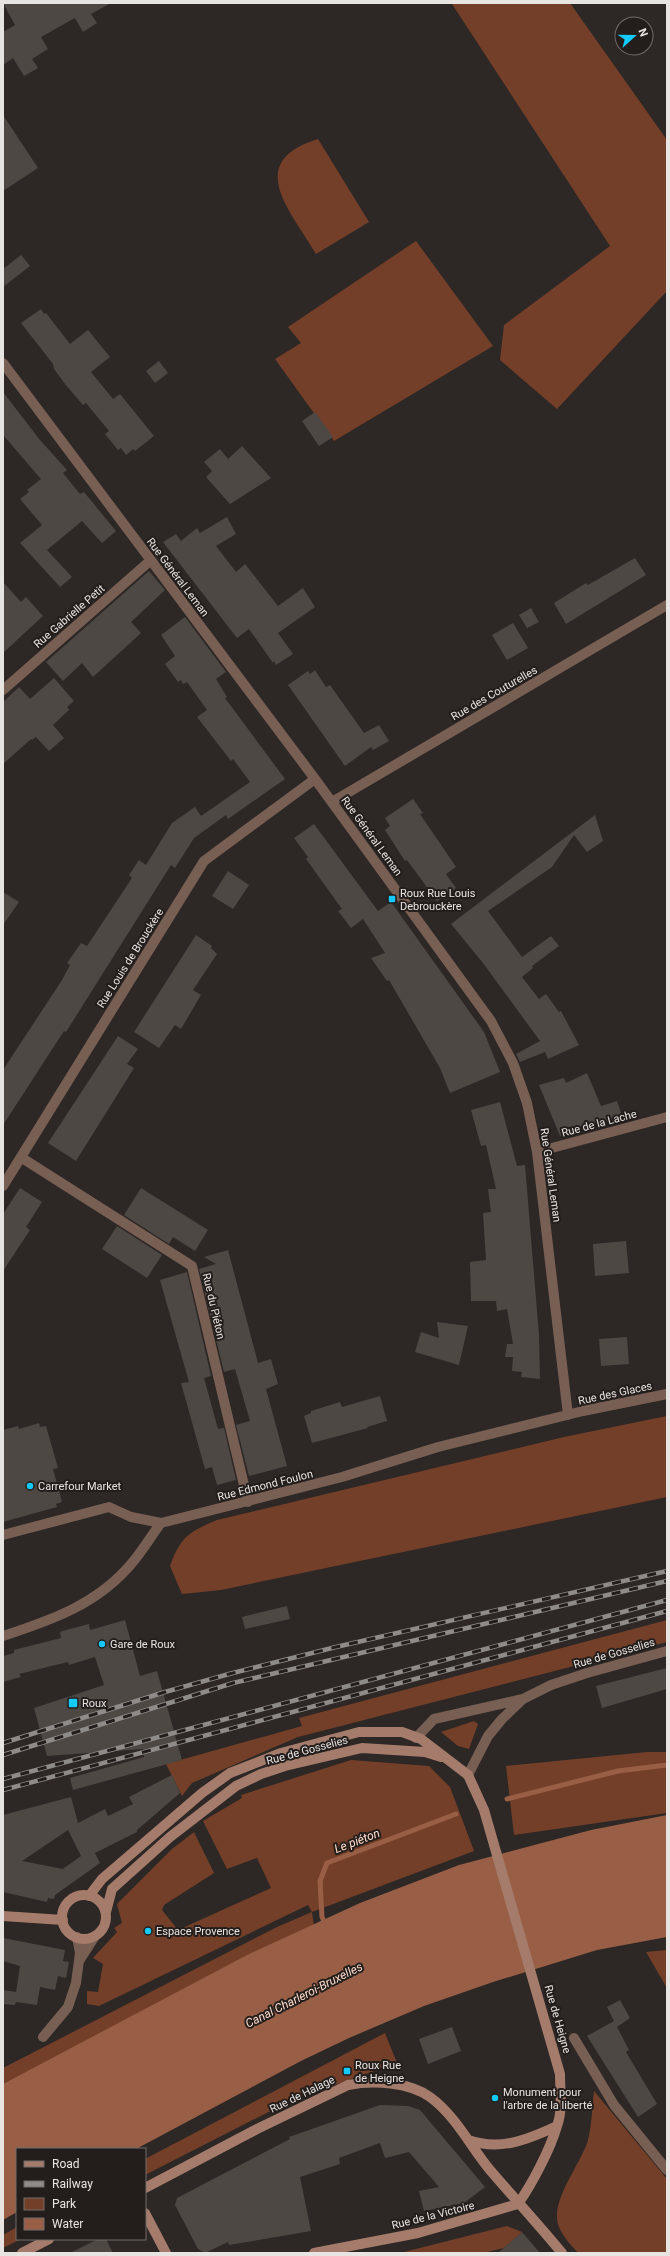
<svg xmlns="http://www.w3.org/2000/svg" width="670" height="2256" font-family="Roboto,sans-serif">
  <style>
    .green { fill: #743f28 }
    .water { fill: #985f46 }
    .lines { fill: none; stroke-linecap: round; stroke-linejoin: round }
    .stream { stroke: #985f46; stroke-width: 5 }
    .building { fill: #4e4845; fill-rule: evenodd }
    .street { stroke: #785f54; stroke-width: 10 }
    .secondary { stroke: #a57c6b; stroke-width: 10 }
    .rail-casing { stroke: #8f8b89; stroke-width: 4.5 }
    .rail { stroke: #231e1b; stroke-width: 3; stroke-dasharray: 9; stroke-linecap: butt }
    .poi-dot { fill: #14cafb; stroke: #231e1b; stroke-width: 1.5 }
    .labels { text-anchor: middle; stroke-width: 4; stroke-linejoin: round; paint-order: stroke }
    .street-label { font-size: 11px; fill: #e8e4e2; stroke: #231e1b }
    .poi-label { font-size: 11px; fill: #e8e4e2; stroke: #231e1b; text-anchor: start }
    .water-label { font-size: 12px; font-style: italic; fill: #ffdbcc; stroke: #231e1b }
  </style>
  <rect width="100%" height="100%" fill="#2d2725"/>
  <path class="green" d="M 570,3 L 667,140 L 667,291 L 557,409 L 500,360 L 504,325 L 610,246 L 452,4 Z
    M 318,139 L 369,222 L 316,254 C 291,211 243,162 318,139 Z
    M 416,241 L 493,346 L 334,441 L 275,359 L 301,343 L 288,327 Z
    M 667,1416 L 667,1497 L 221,1590 L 182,1594 L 170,1566 C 181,1536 189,1532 217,1520 L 564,1437 Z
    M 667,1620 L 667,1642 L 298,1737 L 192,1783 L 182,1796 L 166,1764 L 302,1726 L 299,1718 Z
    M 474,1721 L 478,1724 L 469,1749 L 458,1746 L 441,1732 Z
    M 647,1752 L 667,1752 L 667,1813 L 514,1835 L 506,1766 Z
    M 351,1760 L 429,1766 L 450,1787 L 474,1851 L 312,1912 L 314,1927 L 3,2084 L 3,2068 L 277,1927 L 312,1912 L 308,1905 L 99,2006 L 87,2004 L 87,1991 L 98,1992 L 103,1964 L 93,1958 L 117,1932 L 114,1928 L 122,1923 L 117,1904 L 172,1849 L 194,1832 L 214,1873 L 164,1905 L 162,1910 L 178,1930 L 271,1888 L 257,1858 L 227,1869 L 203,1821 L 242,1798 L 241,1795 Z
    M 667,1950 L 667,1988 L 646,1952 Z
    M 385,2033 L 397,2063 L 292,2100 L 145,2175 L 145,2159 Z
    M 594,2091 L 667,2179 L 667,2253 L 578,2253 C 572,2246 565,2239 561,2231 C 545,2206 581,2165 588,2140 C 592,2125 592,2107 594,2091 Z
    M 507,2226 L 522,2232 L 504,2248 L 483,2253 L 400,2253 Z
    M 17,2227 L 17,2239 L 21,2239 L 3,2248 L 3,2235 Z"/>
  <path class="water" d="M 667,1815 L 667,1937 L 597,1950 L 493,1982 L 424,2006 L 349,2038 L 301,2061 L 136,2149 L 17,2149 L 17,2212 L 3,2220 L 3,2084 L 249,1954 L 360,1903 L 459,1865 L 591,1830 Z"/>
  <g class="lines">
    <path class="stream" d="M 507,1799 L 618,1771 L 667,1765
      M 326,1925 L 322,1917 L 320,1881 L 327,1863 L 456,1814"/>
  </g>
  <path class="building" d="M 3,3 L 111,3 L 91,14 L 97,23 L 83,32 L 75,18 L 41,37 L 48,49 L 32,59 L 38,68 L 24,76 L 13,58 L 3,65 L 3,32 L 15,25 Z
    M 3,115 L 38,168 L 3,191 Z
    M 21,255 L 30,266 L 3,287 L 3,269 Z
    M 41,309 L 44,314 L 46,313 L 70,344 L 88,330 L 110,357 L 91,372 L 113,399 L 120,394 L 154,436 L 135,451 L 133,449 L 126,455 L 121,448 L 118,450 L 105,434 L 109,431 L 86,403 L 83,405 L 65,384 L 54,369 L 53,364 L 21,323 Z
    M 159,361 L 168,373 L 155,383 L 146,371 Z
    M 3,392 L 40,440 L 67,470 L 63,473 L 80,494 L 84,492 L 116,531 L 102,543 L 82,521 L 47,550 L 72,577 L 60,587 L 20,543 L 42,525 L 20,499 L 29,492 L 27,490 L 41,479 L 3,435 Z
    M 315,412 L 333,437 L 319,446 L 302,421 Z
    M 242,446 L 271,478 L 230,504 L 206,477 L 212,471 L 204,462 L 220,449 L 228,459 Z
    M 227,517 L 236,534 L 216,546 L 236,572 L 245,564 L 278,606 L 303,588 L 315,607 L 278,633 L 293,654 L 276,665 L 274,661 L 273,663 L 249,629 L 237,638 L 163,542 L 176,534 L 181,541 L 197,528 L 200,533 Z
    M 635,558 L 646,575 L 566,624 L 554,603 L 586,583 L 588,585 Z
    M 149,571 L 165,590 L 131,622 L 141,633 L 93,677 L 82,663 L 63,681 L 46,662 Z
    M 3,582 L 21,602 L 26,597 L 43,616 L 3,653 Z
    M 531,608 L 539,622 L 527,628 L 519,615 Z
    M 185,617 L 226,672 L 216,679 L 227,697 L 225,698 L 285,779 L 228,819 L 226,815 L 194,838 L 175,868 L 171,865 L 66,1032 L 64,1031 L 3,1125 L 3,1070 L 62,980 L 70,965 L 67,963 L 81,943 L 87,946 L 132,878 L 129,875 L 139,860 L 146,865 L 172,823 L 195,807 L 201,816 L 250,782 L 233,759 L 231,761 L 197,717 L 207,710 L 187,682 L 183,684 L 181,680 L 178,682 L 165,664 L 175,656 L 161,635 Z
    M 513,623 L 528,648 L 507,660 L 492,635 Z
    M 315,670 L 326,687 L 330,685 L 364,733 L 379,725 L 389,741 L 373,750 L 371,747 L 345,766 L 288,685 L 308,671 L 310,674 Z
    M 54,678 L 74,701 L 67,707 L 69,710 L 53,725 L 64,738 L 49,751 L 36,737 L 32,740 L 31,739 L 3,764 L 3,702 L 19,687 L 30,699 Z
    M 413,799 L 423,813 L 420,814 L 456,867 L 446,874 L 456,888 L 437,901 L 407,860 L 405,861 L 385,830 L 390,826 L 385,818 Z
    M 595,815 L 603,841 L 587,852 L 574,835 L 552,867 L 488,911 L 522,957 L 551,936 L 559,946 L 532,966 L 533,968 L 522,977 L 539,999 L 546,994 L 559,1012 L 561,1011 L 579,1045 L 548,1059 L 545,1052 L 520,1062 L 516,1054 L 540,1041 L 483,963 L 451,924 Z
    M 314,824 L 378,911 L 391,902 L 484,1032 L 500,1072 L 450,1093 L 440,1068 L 389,980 L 387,981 L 371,958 L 385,953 L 363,919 L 351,928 L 338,911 L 342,909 L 306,859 L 308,857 L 294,838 Z
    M 228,871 L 249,885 L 233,909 L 212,896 Z
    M 3,892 L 19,902 L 3,925 Z
    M 196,935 L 212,946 L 211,948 L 217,954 L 193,990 L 201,995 L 181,1029 L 175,1025 L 159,1048 L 134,1032 Z
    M 118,1036 L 138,1049 L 127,1064 L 134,1068 L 76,1161 L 48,1143 Z
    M 587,1073 L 601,1106 L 617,1101 L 622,1116 L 560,1136 L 539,1085 L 564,1078 L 566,1083 Z
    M 500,1102 L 517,1166 L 525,1165 L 539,1335 L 540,1379 L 521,1377 L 522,1372 L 512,1371 L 513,1357 L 505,1357 L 507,1344 L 513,1344 L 507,1309 L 497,1311 L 496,1301 L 471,1301 L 470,1262 L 486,1260 L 483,1213 L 491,1212 L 488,1189 L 496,1189 L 486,1145 L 481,1146 L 471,1110 Z
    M 20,1188 L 42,1202 L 26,1227 L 30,1230 L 3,1271 L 3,1214 Z
    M 141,1188 L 208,1230 L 195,1251 L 173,1237 L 169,1244 L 124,1215 Z
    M 117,1226 L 162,1255 L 147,1278 L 102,1249 Z
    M 626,1241 L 629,1273 L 595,1276 L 593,1244 Z
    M 228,1250 L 258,1363 L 271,1359 L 278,1384 L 266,1389 L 287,1466 L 249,1476 L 236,1425 L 250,1421 L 235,1369 L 224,1372 L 199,1269 L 216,1264 L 204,1257 Z
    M 187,1272 L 211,1376 L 204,1378 L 218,1429 L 224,1428 L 236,1480 L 217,1485 L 212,1467 L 205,1469 L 181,1383 L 189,1382 L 160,1280 Z
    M 437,1322 L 468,1326 L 459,1365 L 415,1352 L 421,1332 L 439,1338 Z
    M 627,1337 L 629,1364 L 601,1366 L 599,1339 Z
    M 380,1396 L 387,1421 L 367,1427 L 368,1428 L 312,1443 L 304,1416 L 311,1413 L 311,1411 L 340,1402 L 342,1407 Z
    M 39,1423 L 40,1427 L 46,1426 L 58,1468 L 53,1469 L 62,1502 L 56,1504 L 57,1507 L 3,1522 L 3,1430 L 18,1426 L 19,1429 Z
    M 287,1606 L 290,1619 L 245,1629 L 242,1617 Z
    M 125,1620 L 140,1676 L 157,1671 L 182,1760 L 73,1790 L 70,1778 L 144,1757 L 143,1749 L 47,1756 L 34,1708 L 104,1685 L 95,1657 L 69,1665 L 68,1662 L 19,1674 L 21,1677 L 3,1682 L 3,1656 L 14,1653 L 14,1650 L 61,1638 L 60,1632 L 66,1630 L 89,1624 L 90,1630 Z
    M 667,1668 L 667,1689 L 602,1708 L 596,1686 Z
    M 172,1775 L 180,1793 L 137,1830 L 137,1832 L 95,1853 L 100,1863 L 55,1895 L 54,1899 L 48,1898 L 47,1902 L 3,1892 L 3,1815 L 71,1797 L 78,1823 L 105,1809 L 108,1816 L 133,1804 L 129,1797 ZM 68,1830 L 81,1856 L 63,1869 L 22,1861 Z
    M 3,1938 L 65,1950 L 63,1961 L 69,1962 L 66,1978 L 58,1976 L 55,1990 L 40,1987 L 37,2005 L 16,2002 L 15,2005 L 3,2004 L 3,1990 L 16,1992 L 20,1966 L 3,1961 Z
    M 620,2000 L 630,2018 L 617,2027 L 607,2007 Z
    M 614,2021 L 629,2050 L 626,2052 L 657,2104 L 638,2117 L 587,2036 Z
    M 452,2027 L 461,2051 L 428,2064 L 419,2039 Z
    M 380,2105 L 408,2106 L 420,2110 L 485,2187 L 464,2203 L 424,2211 L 419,2191 L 439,2187 L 409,2152 L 385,2158 L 380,2143 L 339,2158 L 340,2164 L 300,2177 L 311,2231 L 229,2245 L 228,2242 L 205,2253 L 198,2249 L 175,2205 L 177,2198 L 290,2139 L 289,2137 Z
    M 522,2232 L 540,2253 L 498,2253 Z
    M 98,2239 L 106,2239 L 113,2253 L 70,2253 Z"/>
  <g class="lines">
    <path class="street" d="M 3,363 L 315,779 L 491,1021 L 513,1063 L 527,1103 L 537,1152 L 568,1415
      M 3,690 L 151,560
      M 332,802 L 667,605
      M 537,1152 L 667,1117
      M 22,1158 L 192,1266 L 248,1502
      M 3,1186 L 204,861 L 315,779
      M 3,1535 L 109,1507 L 131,1517 L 161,1523
      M 3,1636 C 52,1620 98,1604 132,1563 C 143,1550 151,1536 161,1523 L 342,1477 L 438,1447 L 583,1411 L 667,1394
      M 416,1738 L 434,1719 L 523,1699 L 551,1685 L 587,1673 L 667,1651
      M 468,1775 L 488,1736 L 502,1719 L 523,1699
      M 79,1961 L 95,1936
      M 43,2037 L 68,2007 L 76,1983 L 80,1953 L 77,1937
      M 574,2038 L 614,2105 L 667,2170"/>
    <path class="secondary" d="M62 1917a22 22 0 1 1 44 0a22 22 0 1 1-44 0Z
      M 89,1896 L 102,1879 L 202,1793 L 230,1773 L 281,1753 L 359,1732 L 402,1732 L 421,1739 L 468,1775 L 484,1810 L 560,2074 C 560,2091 563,2110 557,2126 C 550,2150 532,2184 518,2204
      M 106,1912 L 112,1889 L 170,1837 L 236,1786 L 261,1774 L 285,1766 L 362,1748 L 425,1752 L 441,1757
      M 3,1916 L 63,1920
      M 468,2140 C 500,2151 527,2140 557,2126
      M 145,2188 L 257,2129 L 348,2085 C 373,2080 409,2082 430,2097 C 455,2115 471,2147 490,2170 C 514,2198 539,2225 562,2253
      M 145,2213 L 166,2253
      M 22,2253 L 49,2239
      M 314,2253 L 418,2233 L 518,2204"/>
    <defs>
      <path id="rail" d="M 3,1743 L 165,1692 L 229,1674 L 336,1647 L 667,1571
        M 3,1755 L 233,1683 L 667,1581
        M 3,1779 L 667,1600
        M 3,1790 L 667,1611"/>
    </defs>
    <use href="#rail" class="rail-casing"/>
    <use href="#rail" class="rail"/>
  </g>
  <g class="poi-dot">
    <rect x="388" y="895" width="8" height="8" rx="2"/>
    <circle cx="30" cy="1486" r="4"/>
    <circle cx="102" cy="1644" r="4"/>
    <rect x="68" y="1698" width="10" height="10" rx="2"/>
    <circle cx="148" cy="1931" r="4"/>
    <rect x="343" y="2067" width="8" height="8" rx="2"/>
    <circle cx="495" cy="2098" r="4"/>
  </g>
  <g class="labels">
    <g class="street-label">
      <text transform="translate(178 577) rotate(53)" y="4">Rue Général Leman</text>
      <text transform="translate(69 616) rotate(-41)" y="4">Rue Gabrielle Petit</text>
      <text transform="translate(494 693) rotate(-30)" y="4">Rue des Couturelles</text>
      <text transform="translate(372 836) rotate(54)" y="4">Rue Général Leman</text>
      <text transform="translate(130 958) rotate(-58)" y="4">Rue Louis de Brouckère</text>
      <text transform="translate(599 1123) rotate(-15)" y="4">Rue de la Lache</text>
      <text transform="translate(551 1175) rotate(82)" y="4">Rue Général Leman</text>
      <text transform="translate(214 1306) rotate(77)" y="4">Rue du Piéton</text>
      <text transform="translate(615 1393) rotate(-12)" y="4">Rue des Glaces</text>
      <text transform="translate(265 1485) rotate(-14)" y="4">Rue Edmond Foulon</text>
      <text transform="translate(614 1653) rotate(-16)" y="4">Rue de Gosselies</text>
      <text transform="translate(307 1750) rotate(-15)" y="4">Rue de Gosselies</text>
      <text transform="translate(558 2019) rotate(74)" y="4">Rue de Heigne</text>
      <text transform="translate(302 2094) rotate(-26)" y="4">Rue de Halage</text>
      <text transform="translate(433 2215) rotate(-14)" y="4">Rue de la Victoire</text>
    </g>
    <g class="poi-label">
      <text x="400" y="897">Roux Rue Louis<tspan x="400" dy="13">Debrouckère</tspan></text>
      <text x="38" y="1490">Carrefour Market</text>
      <text x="110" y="1648">Gare de Roux</text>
      <text x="82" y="1707">Roux</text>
      <text x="156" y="1935">Espace Provence</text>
      <text x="355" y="2069">Roux Rue<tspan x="355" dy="13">de Heigne</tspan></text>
      <text x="503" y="2096">Monument pour<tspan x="503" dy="13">l'arbre de la liberté</tspan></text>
    </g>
    <g class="water-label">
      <text transform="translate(357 1841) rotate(-21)" y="4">Le piéton</text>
      <text transform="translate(304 1995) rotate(-27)" y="4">Canal Charleroi-Bruxelles</text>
    </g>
  </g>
  <rect width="670" height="2256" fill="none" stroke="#e8e4e2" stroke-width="8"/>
  <rect x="16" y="2148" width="130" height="92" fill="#231e1b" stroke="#726d6b"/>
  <rect x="24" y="2161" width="20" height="6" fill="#a57c6b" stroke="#726d6b"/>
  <text x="52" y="2168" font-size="12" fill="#e8e4e2">Road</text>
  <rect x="24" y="2181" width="20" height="6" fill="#8f8b89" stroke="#726d6b"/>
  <text x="52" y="2188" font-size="12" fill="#e8e4e2">Railway</text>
  <rect x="24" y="2198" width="20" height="12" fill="#743f28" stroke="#726d6b"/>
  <text x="52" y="2208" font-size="12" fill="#e8e4e2">Park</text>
  <rect x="24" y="2218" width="20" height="12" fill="#985f46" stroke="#726d6b"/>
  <text x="52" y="2228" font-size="12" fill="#e8e4e2">Water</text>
  <g transform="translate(634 36) rotate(69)"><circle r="19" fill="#231e1b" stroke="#726d6b"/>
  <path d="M0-3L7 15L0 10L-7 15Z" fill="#14cafb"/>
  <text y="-6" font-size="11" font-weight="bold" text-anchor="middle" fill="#e8e4e2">N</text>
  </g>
</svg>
